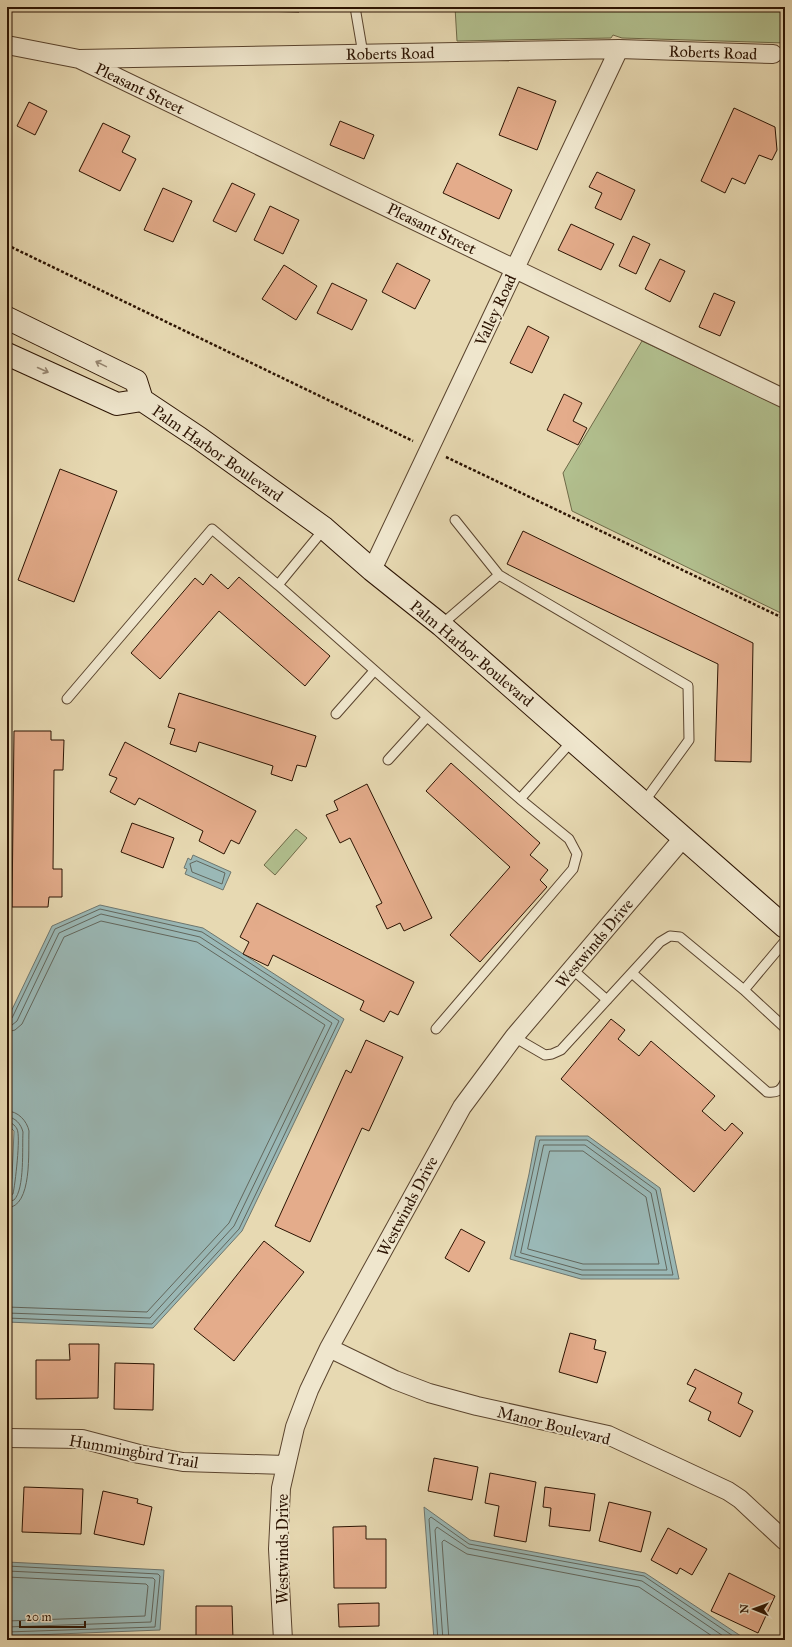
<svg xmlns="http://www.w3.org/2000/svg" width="792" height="1647" font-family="'IM FELL Great Primer',serif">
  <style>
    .green { fill: #b2c08f; stroke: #6e6a48 }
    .water { fill: #9ab8b6; stroke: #6e766e }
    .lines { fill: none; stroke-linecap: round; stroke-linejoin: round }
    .shore { stroke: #62665c; stroke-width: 1 }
    .building { fill: #e4ac8b; stroke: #2b1302 }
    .lane-casing { stroke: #5a442e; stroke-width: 11 }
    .street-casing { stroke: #5a442e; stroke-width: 20 }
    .secondary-casing { stroke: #2b1302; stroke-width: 24 }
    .path { stroke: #2b1302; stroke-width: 2.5; stroke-dasharray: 3 2; stroke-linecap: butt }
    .lane { stroke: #efe6cd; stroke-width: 9 }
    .street { stroke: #efe6cd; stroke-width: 18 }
    .secondary { stroke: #efe6cd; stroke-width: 22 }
    .oneway { stroke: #978772 }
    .labels { text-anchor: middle; stroke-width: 3.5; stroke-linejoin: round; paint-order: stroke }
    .street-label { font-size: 16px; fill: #2b1302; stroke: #efe6cd }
  </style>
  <rect width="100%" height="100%" fill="#e7d9b2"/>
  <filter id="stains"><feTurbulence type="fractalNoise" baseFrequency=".005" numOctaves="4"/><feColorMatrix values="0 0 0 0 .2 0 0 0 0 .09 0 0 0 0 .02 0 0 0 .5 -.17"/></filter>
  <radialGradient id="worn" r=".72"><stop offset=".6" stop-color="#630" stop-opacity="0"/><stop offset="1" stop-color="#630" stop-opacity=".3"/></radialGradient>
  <path class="green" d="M 455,7 L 785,7 L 785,43 L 622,38 L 613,35 L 611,38 L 457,41 Z
    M 642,341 L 766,400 L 785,402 L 785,615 L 572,511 L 563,473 Z
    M 296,829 L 307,838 L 275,875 L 264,865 Z"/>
  <path class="water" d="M 193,855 L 231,872 L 223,890 L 185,874 L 187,869 L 184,868 L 188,858 L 191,860 Z
    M 100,905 L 203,928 L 344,1019 L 242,1231 L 153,1328 L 7,1322 L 7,1202 L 12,1178 L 14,1131 L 7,1124 L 7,1020 L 52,926 Z
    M 536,1136 L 588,1136 L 660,1188 L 679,1279 L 581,1279 L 510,1259 L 529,1174 Z
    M 424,1507 L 470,1540 L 645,1573 L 747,1640 L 434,1640 Z
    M 7,1562 L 164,1570 L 160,1630 L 7,1636 Z"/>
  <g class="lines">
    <path class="shore" d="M 197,861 L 225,873 L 222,884 L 192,872 L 190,864 Z
      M 7,1021 L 12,1018 L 55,929 L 100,909 L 202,932 L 339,1021 L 239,1229 L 152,1324 L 7,1318
      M 7,1026 L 12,1025 L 17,1021 L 59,933 L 101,914 L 200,937 L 332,1023 L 234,1226 L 150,1318 L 7,1313
      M 7,1032 L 15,1030 L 22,1024 L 64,937 L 101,921 L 197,942 L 325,1025 L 229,1223 L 147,1312 L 7,1307
      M 7,1111 C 18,1111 27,1121 29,1131 C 28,1150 33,1207 7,1208
      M 7,1117 C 15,1117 21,1124 23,1132 C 22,1147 25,1189 14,1200 L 7,1202
      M 7,1122 C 11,1122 15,1125 17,1129 C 21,1136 15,1185 13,1194 L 7,1197
      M 540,1140 L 587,1140 L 656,1190 L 673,1275 L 582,1275 L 515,1256 Z
      M 544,1145 L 585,1145 L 651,1193 L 667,1270 L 582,1270 L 521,1253 Z
      M 550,1151 L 583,1151 L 646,1197 L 659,1264 L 583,1264 L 528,1249 Z
      M 7,1566 L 158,1574 L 160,1576 L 155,1627 L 7,1632
      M 7,1571 L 153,1578 L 155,1580 L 151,1622 L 7,1627
      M 7,1577 L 146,1584 L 148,1586 L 145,1616 L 7,1621
      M 438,1640 L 429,1519 L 431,1517 L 469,1544 L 644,1576 L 739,1640
      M 443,1640 L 435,1530 L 437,1527 L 468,1548 L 642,1581 L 729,1640
      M 449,1640 L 442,1542 L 444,1540 L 467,1554 L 639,1587 L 718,1640"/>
  </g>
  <path class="building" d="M 259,7 L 299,7 L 299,12 L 258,11 Z
    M 518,87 L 556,101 L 537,150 L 499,135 Z
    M 29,102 L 47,111 L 35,135 L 17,126 Z
    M 734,108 L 775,127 L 777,150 L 772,160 L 759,155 L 745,184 L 732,178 L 725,193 L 701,181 Z
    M 340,121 L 374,135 L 364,159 L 330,145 Z
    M 103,123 L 130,136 L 122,152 L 136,159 L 120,191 L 79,171 Z
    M 457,163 L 512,190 L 499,219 L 443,193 Z
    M 597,172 L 635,190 L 621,220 L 595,208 L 602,193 L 589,187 Z
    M 232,183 L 255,194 L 236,232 L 213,221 Z
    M 163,188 L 192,201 L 173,242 L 144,230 Z
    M 270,206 L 299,220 L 283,254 L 254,240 Z
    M 571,224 L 614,244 L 601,270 L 558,250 Z
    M 633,236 L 650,244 L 636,274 L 619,266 Z
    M 660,259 L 685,271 L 670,302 L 645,289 Z
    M 397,263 L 430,280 L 415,309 L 382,292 Z
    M 284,265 L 317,286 L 296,320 L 262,299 Z
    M 332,283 L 367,300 L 352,330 L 317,313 Z
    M 714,293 L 735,302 L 720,336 L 699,327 Z
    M 528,326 L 549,337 L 532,373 L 510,363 Z
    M 564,394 L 582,403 L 573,421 L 587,428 L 578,445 L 547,430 Z
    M 60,469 L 117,491 L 74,602 L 18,580 Z
    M 523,531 L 753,643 L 751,762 L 715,761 L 718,664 L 507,564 Z
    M 211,574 L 228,589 L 239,577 L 330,656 L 305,686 L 219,611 L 160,679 L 131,653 L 195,578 L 203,585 Z
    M 179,693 L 316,736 L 306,767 L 297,765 L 292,781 L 271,774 L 273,766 L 199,742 L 196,752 L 170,744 L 175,729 L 168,727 Z
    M 14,731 L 51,731 L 51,740 L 64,740 L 63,770 L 54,770 L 53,869 L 62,869 L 62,897 L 49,897 L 48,907 L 12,907 Z
    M 125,742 L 256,811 L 239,844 L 231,840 L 224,854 L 199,841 L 203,831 L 139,798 L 135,805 L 110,792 L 117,778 L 109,775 Z
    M 451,763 L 540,843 L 530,855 L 548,870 L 540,880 L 547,887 L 480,962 L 450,935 L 510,867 L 426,791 Z
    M 367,784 L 432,918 L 404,931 L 400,923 L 387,929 L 376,906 L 382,903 L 350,838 L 340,843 L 326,815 L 338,810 L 334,801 Z
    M 132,823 L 174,838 L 163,868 L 121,852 Z
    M 257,903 L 414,982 L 398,1015 L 390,1011 L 384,1022 L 360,1010 L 364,1001 L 273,955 L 268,966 L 243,954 L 249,942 L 240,937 Z
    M 611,1019 L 625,1030 L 618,1039 L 639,1056 L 651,1041 L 715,1096 L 702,1111 L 725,1131 L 732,1123 L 743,1133 L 694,1192 L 561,1079 Z
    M 366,1040 L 403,1057 L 369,1131 L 362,1128 L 310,1242 L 275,1226 L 346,1070 L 351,1073 Z
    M 785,1188 L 785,1231 L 783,1231 Z
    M 461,1229 L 485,1242 L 469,1272 L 445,1258 Z
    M 264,1241 L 304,1272 L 234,1361 L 194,1329 Z
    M 784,1247 L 785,1247 L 785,1288 L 783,1288 Z
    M 783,1303 L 785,1303 L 785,1345 L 782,1345 Z
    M 570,1333 L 596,1340 L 594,1349 L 606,1352 L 597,1383 L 559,1372 Z
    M 69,1344 L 99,1344 L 98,1398 L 36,1399 L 36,1360 L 70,1360 Z
    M 782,1360 L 785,1360 L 785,1402 L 782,1402 Z
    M 115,1363 L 154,1364 L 153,1410 L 114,1409 Z
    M 695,1369 L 742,1393 L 738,1403 L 753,1411 L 740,1437 L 708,1420 L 711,1412 L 689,1401 L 696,1388 L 687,1384 Z
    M 781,1417 L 785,1417 L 785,1459 L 781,1459 Z
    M 434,1458 L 478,1467 L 472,1500 L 428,1491 Z
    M 490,1473 L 536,1482 L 526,1542 L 494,1536 L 499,1506 L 485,1503 Z
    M 24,1487 L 83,1489 L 81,1534 L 22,1532 Z
    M 545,1487 L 595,1494 L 590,1531 L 549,1526 L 551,1508 L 543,1507 Z
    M 7,1491 L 11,1491 L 9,1532 L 7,1532 Z
    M 103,1491 L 138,1499 L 137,1503 L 152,1507 L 144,1545 L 94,1534 Z
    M 609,1502 L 651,1512 L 641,1552 L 599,1541 Z
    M 366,1526 L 366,1539 L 386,1539 L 386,1588 L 334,1588 L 333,1527 Z
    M 668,1528 L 707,1549 L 692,1575 L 680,1568 L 677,1574 L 651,1560 Z
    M 729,1573 L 775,1596 L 758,1633 L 711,1611 Z
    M 379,1603 L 379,1626 L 339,1627 L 338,1604 Z
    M 196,1606 L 232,1606 L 233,1640 L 196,1640 Z"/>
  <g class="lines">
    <defs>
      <path id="lane" d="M 355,7 L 363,54
        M 455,520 L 499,575
        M 324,529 L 278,585 L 520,799 L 569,839 L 577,854 L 573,869 L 436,1029
        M 441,625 L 499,575 L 688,686 L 689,740 L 644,802
        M 67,699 L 212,529 L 278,585
        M 336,714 L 374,671
        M 388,760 L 427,717
        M 520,799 L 572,741
        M 572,969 L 607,1000
        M 632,973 L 767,1092 C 777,1093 781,1091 785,1082
        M 744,990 L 785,941
        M 514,1037 L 545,1055 L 552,1054 L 561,1050 L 660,942 L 670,936 L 680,937 L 744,990 L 785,1028"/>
      <path id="street" d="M 7,45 L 79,59 L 619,49 L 773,54
        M 79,59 L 785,399
        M 372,570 L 619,49
        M 329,1348 L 395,1380 L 429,1393 L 477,1406 L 608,1435 L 728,1491 L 740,1499 L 785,1541
        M 7,1438 L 82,1439 L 139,1454 L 183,1462 L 285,1465
        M 283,1640 L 278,1549 L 281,1488 L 295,1427 L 309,1390 L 329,1348 L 462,1107 L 514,1037 L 684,837"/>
      <path id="secondary" d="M 7,318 L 136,381 L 142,400 L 199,438 L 324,528 L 372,570 L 441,625 L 785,927
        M 7,354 L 117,404 L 142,400"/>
    </defs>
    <use href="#lane" class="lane-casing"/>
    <use href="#street" class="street-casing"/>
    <use href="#secondary" class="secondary-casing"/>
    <path class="path" d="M 7,245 L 413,441
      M 446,457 L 785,619"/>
    <use href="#lane" class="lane"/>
    <use href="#street" class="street"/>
    <use href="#secondary" class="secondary"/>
  </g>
  <defs><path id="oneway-shaft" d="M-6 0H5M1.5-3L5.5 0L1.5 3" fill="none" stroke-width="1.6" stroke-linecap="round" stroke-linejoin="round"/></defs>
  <g class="oneway">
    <use href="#oneway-shaft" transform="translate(101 364) rotate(-154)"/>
    <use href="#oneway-shaft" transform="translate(43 370) rotate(24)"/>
  </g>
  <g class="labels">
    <g class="street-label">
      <text transform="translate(713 52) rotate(2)" y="6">Roberts Road</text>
      <text transform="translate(390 53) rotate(-1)" y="6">Roberts Road</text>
      <text transform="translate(140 88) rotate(26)" y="6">Pleasant Street</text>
      <text transform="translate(432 228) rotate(26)" y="6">Pleasant Street</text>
      <text transform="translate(495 310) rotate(-65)" y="6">Valley Road</text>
      <text transform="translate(218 453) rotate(35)" y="6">Palm Harbor Boulevard</text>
      <text transform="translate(472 653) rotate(40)" y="6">Palm Harbor Boulevard</text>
      <text transform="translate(594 943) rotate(-50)" y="6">Westwinds Drive</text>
      <text transform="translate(407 1206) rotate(-62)" y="6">Westwinds Drive</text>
      <text transform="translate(554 1425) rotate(14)" y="6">Manor Boulevard</text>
      <text transform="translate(134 1451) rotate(10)" y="6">Hummingbird Trail</text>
      <text transform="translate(282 1549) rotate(-90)" y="6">Westwinds Drive</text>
    </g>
  </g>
  <rect width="792" height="1647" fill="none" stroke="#e7d9b2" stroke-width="24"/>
  <rect x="8" y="8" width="776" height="1631" fill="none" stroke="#2b1302" stroke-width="2"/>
  <rect x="12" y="12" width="768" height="1623" fill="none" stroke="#2b1302"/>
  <g transform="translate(754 1609) rotate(271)" stroke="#efe6cd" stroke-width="3" paint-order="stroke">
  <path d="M0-3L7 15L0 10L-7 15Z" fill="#2b1302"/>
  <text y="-6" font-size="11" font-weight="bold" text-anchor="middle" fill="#2b1302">N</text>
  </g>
  <path d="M20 1621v6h65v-6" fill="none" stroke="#2b1302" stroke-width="2"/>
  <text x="26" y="1621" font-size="12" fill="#2b1302" stroke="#efe6cd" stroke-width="3" paint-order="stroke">20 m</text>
  <rect width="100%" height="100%" filter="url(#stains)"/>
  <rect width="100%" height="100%" fill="url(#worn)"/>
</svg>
